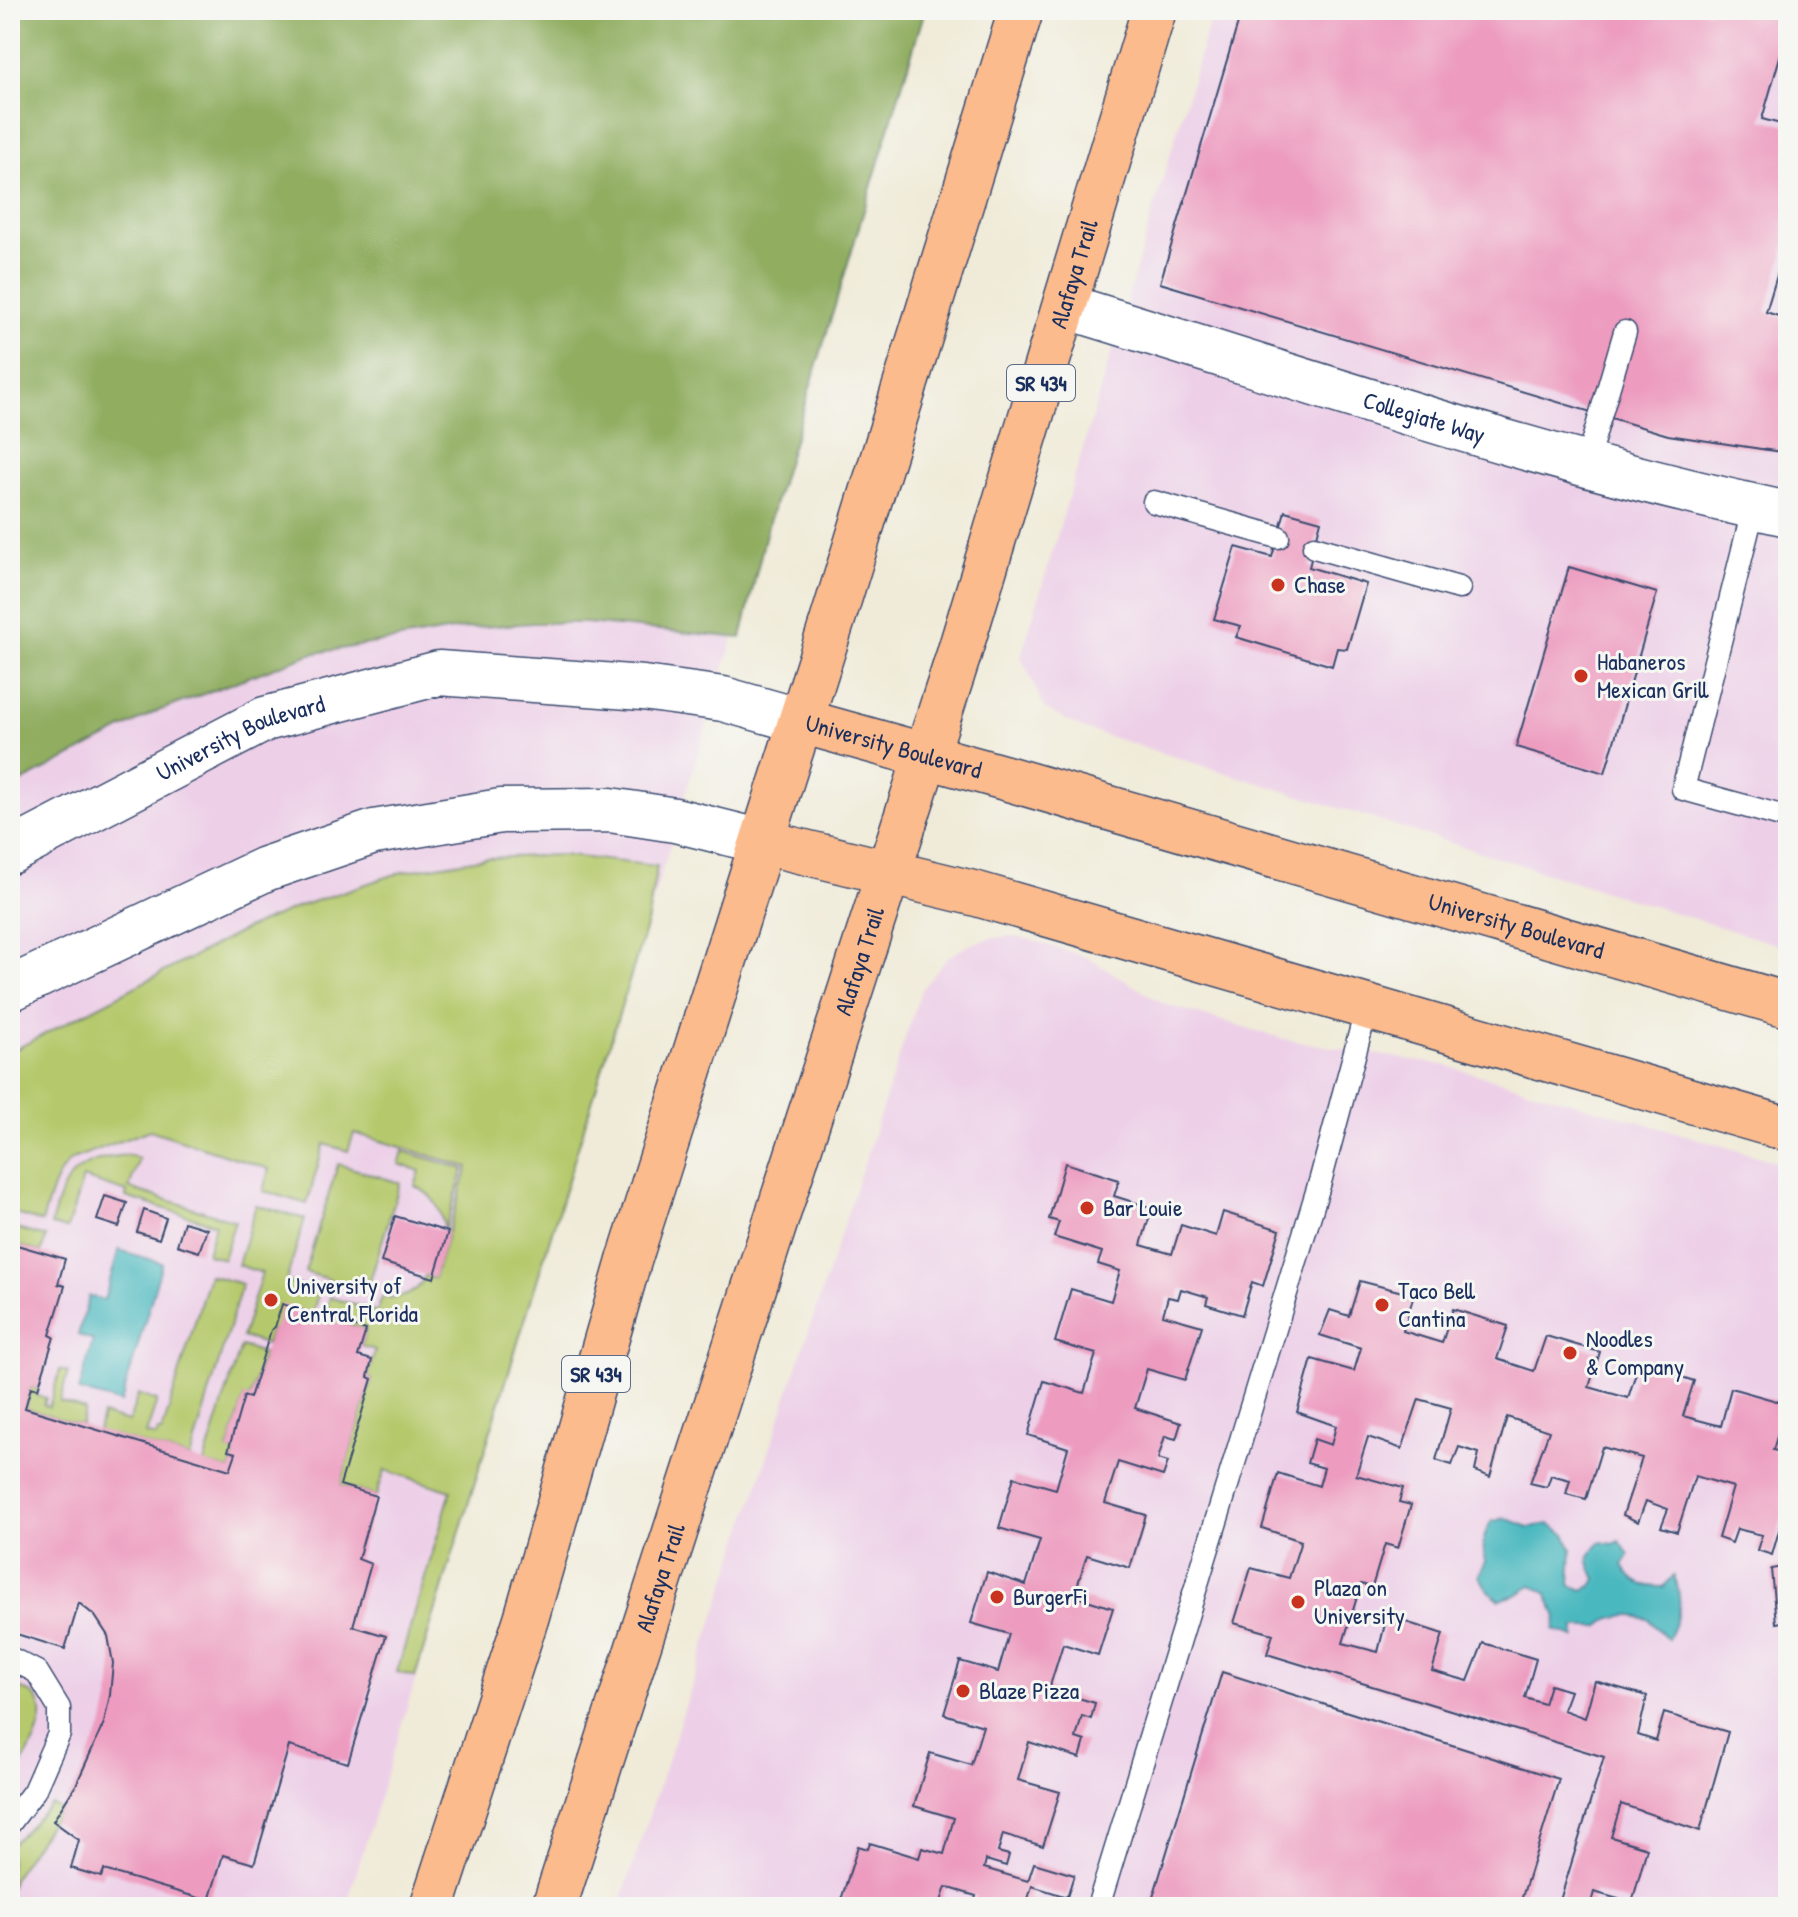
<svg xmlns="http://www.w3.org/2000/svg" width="1798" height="1917" font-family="'Patrick Hand',sans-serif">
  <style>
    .built { fill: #edd0e8 }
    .green { fill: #b5c96c; stroke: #687c65; stroke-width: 2 }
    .forest { fill: #90ad60; stroke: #566e5f; stroke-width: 2 }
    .water { fill: #49b8bf; stroke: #32748e; stroke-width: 2 }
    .building { fill: #ed9cc0 }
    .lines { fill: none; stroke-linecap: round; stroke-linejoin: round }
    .service-casing { stroke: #3b4b70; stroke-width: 25 }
    .minor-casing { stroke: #3b4b70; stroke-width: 47 }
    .primary-casing { stroke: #3b4b70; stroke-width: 47 }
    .service { stroke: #fff; stroke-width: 22 }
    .minor { stroke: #fff; stroke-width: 44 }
    .primary { stroke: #fbbb8d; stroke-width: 44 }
    .poi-dot { fill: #c8321e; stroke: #f6f6f2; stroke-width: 3 }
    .labels { text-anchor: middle; stroke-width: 6; stroke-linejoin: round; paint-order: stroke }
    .shield { fill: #f6f6f2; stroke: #5d6b8a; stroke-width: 2 }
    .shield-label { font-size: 22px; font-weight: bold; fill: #1b2f5e }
    .street-label { font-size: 24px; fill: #1b2f5e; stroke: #f6f6f2 }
    .poi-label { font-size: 24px; fill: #1b2f5e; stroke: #f6f6f2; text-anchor: start }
  </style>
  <rect width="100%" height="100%" fill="#f6f6f2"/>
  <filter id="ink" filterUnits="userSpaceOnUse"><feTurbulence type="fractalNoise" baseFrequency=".0125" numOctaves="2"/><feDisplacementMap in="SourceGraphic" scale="16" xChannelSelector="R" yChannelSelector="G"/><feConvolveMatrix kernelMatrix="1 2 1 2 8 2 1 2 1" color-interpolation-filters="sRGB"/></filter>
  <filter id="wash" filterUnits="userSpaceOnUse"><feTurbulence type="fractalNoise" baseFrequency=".006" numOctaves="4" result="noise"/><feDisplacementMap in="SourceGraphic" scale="32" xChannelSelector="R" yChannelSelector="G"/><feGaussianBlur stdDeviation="1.8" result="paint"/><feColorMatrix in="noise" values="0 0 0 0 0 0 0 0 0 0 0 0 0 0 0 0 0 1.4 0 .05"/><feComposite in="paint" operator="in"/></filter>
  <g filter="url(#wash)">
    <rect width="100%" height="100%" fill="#f0ebd8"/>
    <path class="built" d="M 10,10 L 925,10 L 346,1907 L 10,1907 Z
      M 1213,10 L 1788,10 L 1788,948 L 1082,728 L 1045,709 L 1021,657 Z
      M 1011,936 L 1032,940 L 1086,957 L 1164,1004 L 1288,1040 L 1448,1066 L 1788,1165 L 1788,1907 L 619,1907 L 921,990 L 947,958 L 969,945 L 992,938 Z"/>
    <path class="green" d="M 561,855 L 657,866 L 647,923 L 415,1677 L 397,1672 L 451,1491 L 385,1470 L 376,1496 L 340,1485 L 372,1379 L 368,1377 L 375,1350 L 361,1346 L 366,1330 L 324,1317 L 330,1297 L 377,1312 L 382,1297 C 402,1299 417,1295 425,1276 L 434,1278 L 468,1167 L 354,1133 L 348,1151 L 324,1144 L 307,1204 L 263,1191 L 269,1169 L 150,1130 L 72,1159 C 54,1174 49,1200 42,1222 L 10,1212 L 10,1052 L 246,929 L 300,906 L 402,872 L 485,858 Z
      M 403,1151 L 464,1169 L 445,1229 C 440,1209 435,1195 415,1186 L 420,1171 L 399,1164 Z
      M 127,1155 L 139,1158 L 129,1188 L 235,1221 L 223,1259 L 207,1254 L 215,1224 L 126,1197 L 127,1192 L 83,1178 L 67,1229 L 51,1225 C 63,1177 75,1159 127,1155 Z
      M 338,1164 L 400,1183 L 367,1291 L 305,1272 Z
      M 256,1205 L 305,1219 L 286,1281 L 319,1292 L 312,1314 L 271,1330 L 266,1344 L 242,1337 L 262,1273 L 238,1265 Z
      M 10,1227 L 46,1237 L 41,1252 L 10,1243 Z
      M 209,1275 L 242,1284 L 190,1458 L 98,1431 L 102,1415 L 129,1422 L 138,1394 L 157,1401 L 146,1434 L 156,1437 L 158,1431 L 162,1432 Z
      M 241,1346 L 263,1353 L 250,1398 L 244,1397 L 228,1450 L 236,1453 L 230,1470 L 204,1463 Z
      M 60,1370 L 68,1372 L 60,1402 L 85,1410 L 81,1425 L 25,1408 L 31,1387 L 38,1389 L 36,1395 L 46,1398 L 44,1405 L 49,1407 Z
      M 10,1687 C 69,1692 30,1755 10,1780 Z
      M 51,1804 L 60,1809 L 14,1877 L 10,1888 L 10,1846 Z"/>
    <path class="forest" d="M 10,10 L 925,10 L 767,529 L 741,638 L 586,623 L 532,623 L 459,629 L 310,654 L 153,713 L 10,788 Z"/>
    <path class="water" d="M 119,1250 L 162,1263 L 121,1403 L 79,1391 L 93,1340 L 78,1335 L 89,1296 L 104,1300 Z
      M 1505,1518 L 1529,1527 L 1550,1524 L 1565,1534 L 1572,1549 L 1570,1585 L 1583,1590 L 1592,1586 L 1596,1579 C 1587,1560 1584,1558 1600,1542 L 1614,1544 L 1620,1541 L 1629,1555 L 1623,1566 C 1634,1584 1642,1587 1663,1587 L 1674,1576 C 1684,1601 1679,1616 1668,1639 L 1648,1619 L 1628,1615 L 1611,1618 L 1599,1627 L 1575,1627 L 1575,1637 L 1554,1630 L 1557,1617 L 1546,1592 L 1532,1586 L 1518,1594 L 1500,1600 L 1487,1589 L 1479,1575 L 1486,1561 C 1481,1545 1483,1535 1491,1522 Z"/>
    <g id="blocks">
      <path class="building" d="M 1242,10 L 1788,10 L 1788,29 L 1762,119 L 1788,126 L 1788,239 L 1766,312 L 1788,319 L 1788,453 L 1668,435 L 1160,283 Z
        M 1285,511 L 1321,521 L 1309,567 L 1366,584 L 1347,649 L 1337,648 L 1332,666 L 1236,637 L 1241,626 L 1214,619 L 1236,547 L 1272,557 Z
        M 1569,567 L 1657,593 L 1605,773 L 1516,747 Z
        M 1065,1163 L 1119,1180 L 1114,1196 L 1152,1208 L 1141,1245 L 1172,1254 L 1181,1225 L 1216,1236 L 1223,1212 L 1280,1230 L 1263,1286 L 1252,1282 L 1242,1315 L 1206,1304 L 1208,1297 L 1181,1289 L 1178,1299 L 1168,1297 L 1163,1315 L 1202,1326 L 1185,1380 L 1147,1369 L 1135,1408 L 1181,1423 L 1176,1439 L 1165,1436 L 1158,1459 L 1168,1462 L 1163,1476 L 1118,1462 L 1105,1503 L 1146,1515 L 1130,1568 L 1087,1555 L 1074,1596 L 1113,1608 L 1098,1655 L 1063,1644 L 1049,1689 L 1095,1703 L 1091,1719 L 1082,1716 L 1076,1738 L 1085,1741 L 1080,1758 L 1029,1742 L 1018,1780 L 1060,1792 L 1043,1846 L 1003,1834 L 998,1852 L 1009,1855 L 1006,1866 L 986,1860 L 984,1868 L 1028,1881 L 1034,1863 L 1074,1875 L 1067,1897 L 1032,1886 L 1028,1899 L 1052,1907 L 973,1907 L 976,1896 L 946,1887 L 939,1907 L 905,1907 L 898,1905 L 897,1907 L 865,1907 L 841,1900 L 858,1846 L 868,1849 L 870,1843 L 919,1858 L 922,1848 L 944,1854 L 954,1818 L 914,1806 L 930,1753 L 971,1765 L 983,1726 L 944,1714 L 960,1661 L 998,1672 L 1009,1634 L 971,1623 L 987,1572 L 1026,1585 L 1040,1540 L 999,1528 L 1014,1477 L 1056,1489 L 1068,1448 L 1028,1435 L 1044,1381 L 1084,1393 L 1096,1354 L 1055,1342 L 1071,1289 L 1111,1301 L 1120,1271 L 1098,1264 L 1102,1252 L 1054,1237 L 1059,1222 L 1049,1219 Z
        M 105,1196 L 127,1203 L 119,1227 L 97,1220 Z
        M 144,1210 L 166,1218 L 159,1239 L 137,1232 Z
        M 395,1216 L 448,1232 L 434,1278 L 381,1262 Z
        M 184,1222 L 207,1229 L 199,1252 L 177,1245 Z
        M 10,1243 L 65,1259 L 58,1284 L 65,1286 L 50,1335 L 54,1337 L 38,1389 L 31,1387 L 25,1408 L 230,1470 L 236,1453 L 228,1451 L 244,1396 L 250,1398 L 271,1330 L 275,1327 L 282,1304 L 366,1330 L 358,1356 L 372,1360 L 368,1377 L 372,1379 L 340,1485 L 376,1496 L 358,1559 L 371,1564 L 353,1626 L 386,1636 L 348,1763 L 289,1746 L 254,1864 L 223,1855 L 209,1901 L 104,1870 L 101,1877 L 71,1868 L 79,1840 L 53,1821 L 76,1785 L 104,1723 L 110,1695 L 113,1663 L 108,1636 L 95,1616 L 79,1603 L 65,1649 L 10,1632 Z
        M 1360,1281 L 1414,1295 L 1403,1331 L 1442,1343 L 1453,1309 L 1508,1326 L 1497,1359 L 1534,1371 L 1546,1336 L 1600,1352 L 1589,1387 L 1628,1398 L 1639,1363 L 1694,1381 L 1683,1416 L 1721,1426 L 1731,1388 L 1787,1404 L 1773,1450 L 1788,1454 L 1788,1499 L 1772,1555 L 1757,1550 L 1762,1535 L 1737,1529 L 1732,1543 L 1718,1538 L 1733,1487 L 1695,1476 L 1677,1532 L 1661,1527 L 1668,1509 L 1646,1501 L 1638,1522 L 1623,1515 L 1642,1458 L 1602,1447 L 1586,1499 L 1566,1494 L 1570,1480 L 1551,1475 L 1547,1487 L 1530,1483 L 1549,1431 L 1507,1417 L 1490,1477 L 1475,1471 L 1479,1453 L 1459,1447 L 1452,1465 L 1436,1460 L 1451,1408 L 1419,1399 L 1402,1449 L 1368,1437 L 1356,1475 L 1403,1488 L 1399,1502 L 1411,1505 L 1398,1548 L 1385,1544 L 1372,1587 L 1361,1584 L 1343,1643 L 1378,1652 L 1387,1616 L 1443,1634 L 1432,1671 L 1468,1681 L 1483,1643 L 1536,1659 L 1525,1698 L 1544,1704 L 1550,1685 L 1570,1691 L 1563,1710 L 1585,1718 L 1595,1681 L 1647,1696 L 1638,1735 L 1656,1741 L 1664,1713 L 1728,1732 L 1700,1831 L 1621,1804 L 1611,1837 L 1647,1848 L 1632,1903 L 1594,1892 L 1590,1907 L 1558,1907 L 1604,1757 L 1267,1654 L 1273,1634 L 1234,1623 L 1251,1568 L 1289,1578 L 1301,1541 L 1262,1528 L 1278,1473 L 1319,1486 L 1324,1468 L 1307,1463 L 1314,1439 L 1331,1445 L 1336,1426 L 1297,1412 L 1312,1359 L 1354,1371 L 1361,1348 L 1320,1335 L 1330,1310 L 1349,1316 Z
        M 1788,1566 L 1788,1621 L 1776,1623 L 1771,1569 Z
        M 1782,1664 L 1788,1664 L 1788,1719 L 1786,1719 Z
        M 1222,1672 L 1559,1779 L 1519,1907 L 1150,1907 Z"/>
    </g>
  </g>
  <g filter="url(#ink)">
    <use href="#blocks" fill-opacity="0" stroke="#3b4b70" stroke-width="2"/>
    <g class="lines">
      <defs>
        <path id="service" d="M 1586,464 L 1625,332
          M 1154,502 L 1278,537
          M 1754,506 L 1683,789 L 1788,818
          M 1314,547 L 1459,588
          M 10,1658 L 37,1672 L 59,1708 L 59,1734 L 34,1791 L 10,1823
          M 1098,1907 L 1320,1182 L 1367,1007"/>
        <g id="minor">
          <path id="s1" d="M 1065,306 C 1304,379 1543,462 1788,514"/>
          <path id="s2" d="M 10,852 L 265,719 L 439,673 L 643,688 L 723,699 L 801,721"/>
          <path d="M 10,989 L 265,869 L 374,832 L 501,811 L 610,810 L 675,820 L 763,842"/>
        </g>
        <g id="primary">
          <path id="s3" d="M 801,721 L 1009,779 L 1788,1005"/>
          <path d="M 763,842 L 977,894 L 1788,1129"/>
          <path d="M 432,1907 L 526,1619 L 629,1261 L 833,619 L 1021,10"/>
          <path id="s4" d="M 554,1907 L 958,657 L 1154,10"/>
        </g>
      </defs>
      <use href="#service" class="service-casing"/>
      <use href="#minor" class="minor-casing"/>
      <use href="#primary" class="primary-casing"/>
      <use href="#service" class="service"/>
      <use href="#minor" class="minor"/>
      <use href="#primary" class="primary"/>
    </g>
  </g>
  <g class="poi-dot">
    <circle cx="1278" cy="585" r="8"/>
    <circle cx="1581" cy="676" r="8"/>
    <circle cx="1087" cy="1208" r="8"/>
    <circle cx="271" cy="1300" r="8"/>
    <circle cx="1382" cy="1305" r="8"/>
    <circle cx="1570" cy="1353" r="8"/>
    <circle cx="997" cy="1597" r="8"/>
    <circle cx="1298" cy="1602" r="8"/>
    <circle cx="963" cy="1691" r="8"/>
  </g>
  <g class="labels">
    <g class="shield">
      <rect x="1007" y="365" width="68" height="36" rx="6"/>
      <rect x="562" y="1356" width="68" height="36" rx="6"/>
    </g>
    <g class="shield-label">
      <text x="1041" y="391">SR 434</text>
      <text x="596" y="1382">SR 434</text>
    </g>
    <g class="street-label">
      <text dy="8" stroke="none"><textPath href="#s4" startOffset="1714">Alafaya Trail</textPath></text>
      <text dy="8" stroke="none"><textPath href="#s1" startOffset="376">Collegiate Way</textPath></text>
      <text dy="8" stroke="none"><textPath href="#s2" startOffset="258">University Boulevard</textPath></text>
      <text dy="8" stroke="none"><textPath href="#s3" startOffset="96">University Boulevard</textPath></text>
      <text dy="8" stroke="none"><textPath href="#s3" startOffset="744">University Boulevard</textPath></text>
      <text dy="8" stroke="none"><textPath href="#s4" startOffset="994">Alafaya Trail</textPath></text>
      <text dy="8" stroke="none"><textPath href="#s4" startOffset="346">Alafaya Trail</textPath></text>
    </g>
    <g class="poi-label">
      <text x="1294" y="593">Chase</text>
      <text x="1597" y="670">Habaneros<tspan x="1597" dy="28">Mexican Grill</tspan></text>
      <text x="1103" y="1216">Bar Louie</text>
      <text x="287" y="1294">University of<tspan x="287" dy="28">Central Florida</tspan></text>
      <text x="1398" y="1299">Taco Bell<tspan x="1398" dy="28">Cantina</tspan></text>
      <text x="1586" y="1347">Noodles<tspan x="1586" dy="28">&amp; Company</tspan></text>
      <text x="1314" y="1596">Plaza on<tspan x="1314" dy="28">University</tspan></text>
      <text x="1013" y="1605">BurgerFi</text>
      <text x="979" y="1699">Blaze Pizza</text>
    </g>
  </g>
  <rect width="1798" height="1917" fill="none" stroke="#f6f6f2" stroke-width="40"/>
</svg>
